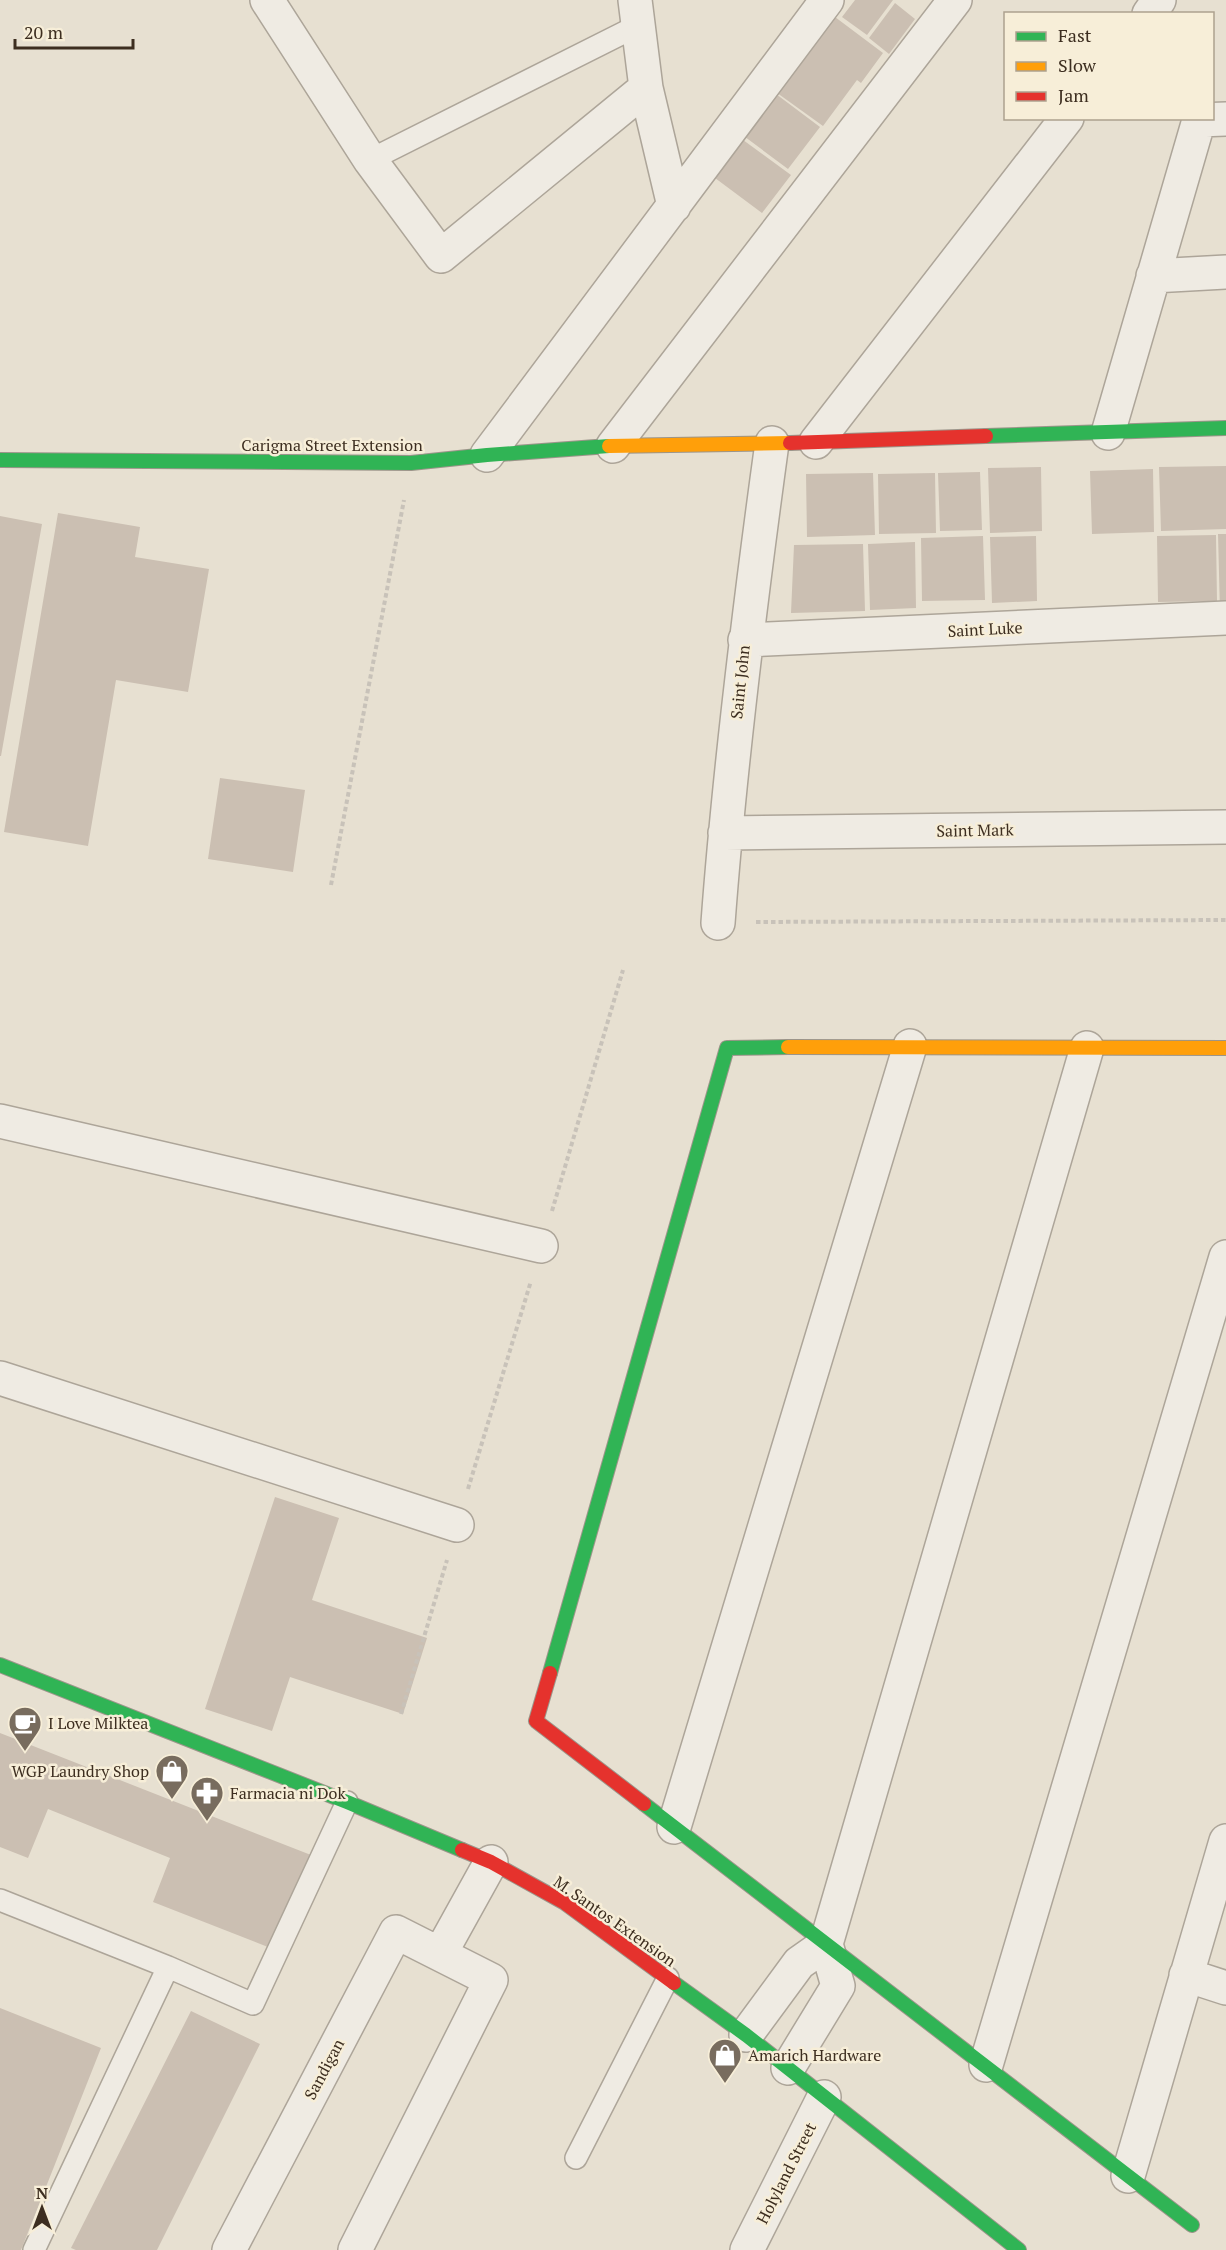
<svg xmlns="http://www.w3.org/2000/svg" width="1226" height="2250" font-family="'PT Serif',serif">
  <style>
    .building { fill: #cbbfb2 }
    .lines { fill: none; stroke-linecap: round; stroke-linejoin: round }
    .lane-casing { stroke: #ada599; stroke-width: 24 }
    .street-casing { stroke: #ada599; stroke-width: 36 }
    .fast-casing { stroke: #9c958a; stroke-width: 16 }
    .slow-casing { stroke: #9c958a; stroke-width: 16 }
    .jam-casing { stroke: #9c958a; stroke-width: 16 }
    .path { stroke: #c8c2b9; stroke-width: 4; stroke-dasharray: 4.5 3; stroke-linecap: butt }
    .lane { stroke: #efebe3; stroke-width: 21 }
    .street { stroke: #efebe3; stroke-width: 33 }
    .fast { stroke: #30b455; stroke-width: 14 }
    .slow { stroke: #ff9f0a; stroke-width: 14 }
    .jam { stroke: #e5322d; stroke-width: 14 }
    .labels { text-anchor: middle; stroke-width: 5; stroke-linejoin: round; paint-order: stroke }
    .street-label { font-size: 16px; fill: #3d2e20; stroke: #f7eed8 }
    .poi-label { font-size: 16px; fill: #3d2e20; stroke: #f7eed8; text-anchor: start }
  </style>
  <rect width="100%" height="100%" fill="#e7e0d1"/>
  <path class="building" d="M 855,0 L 893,0 L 867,35 L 842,17 Z
    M 895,3 L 915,19 L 889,54 L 869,38 Z
    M 831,14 L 883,53 L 861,83 L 857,80 L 823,126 L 773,90 Z
    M 768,88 L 820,127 L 788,169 L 737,131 Z
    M 739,137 L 791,175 L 762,213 L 711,175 Z
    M 1226,466 L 1226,529 L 1161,531 L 1159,467 Z
    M 1041,467 L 1042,531 L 990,533 L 988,468 Z
    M 1153,469 L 1154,532 L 1092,534 L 1090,471 Z
    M 980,472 L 982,530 L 940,531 L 938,473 Z
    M 873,473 L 875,535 L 807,537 L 806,474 Z
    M 935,473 L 936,533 L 879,534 L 878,474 Z
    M 58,513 L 140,527 L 135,557 L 209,569 L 188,692 L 116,680 L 88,846 L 4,832 Z
    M 0,516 L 42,524 L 1,756 L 0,756 Z
    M 1218,534 L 1226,534 L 1226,612 L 1220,612 Z
    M 1216,535 L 1217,601 L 1158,602 L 1157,536 Z
    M 983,536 L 985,600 L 922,601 L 921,538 Z
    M 1036,536 L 1037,601 L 992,603 L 990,537 Z
    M 915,542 L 916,608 L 870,610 L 868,544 Z
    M 863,544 L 865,611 L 791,613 L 794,545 Z
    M 220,778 L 305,790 L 293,872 L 208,859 Z
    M 275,1497 L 339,1518 L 312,1600 L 427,1638 L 403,1714 L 290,1677 L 272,1731 L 205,1709 Z
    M 0,1733 L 311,1855 L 273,1949 L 153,1902 L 170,1858 L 48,1809 L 28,1858 L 0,1847 Z
    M 0,2008 L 101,2048 L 21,2250 L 0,2250 Z
    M 191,2011 L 260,2044 L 157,2250 L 76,2250 L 71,2248 Z"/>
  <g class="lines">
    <defs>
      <path id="lane" d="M 370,160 L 637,26
        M 0,1900 L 168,1967 L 253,2004 L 347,1802
        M 576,2158 L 668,1978
        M 34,2250 L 168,1967"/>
      <path id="street" d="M 267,0 L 370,160 L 441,256 L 646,88
        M 635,0 L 646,88 L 674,206
        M 1149,14 L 1159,0
        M 1153,276 L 1226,272
        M 1108,433 L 1199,120 L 1226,119
        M 816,442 L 1067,118
        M 613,446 L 955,0
        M 487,455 L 827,0
        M 745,640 L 1226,618
        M 725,833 L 1226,827
        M 718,923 C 730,762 750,603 772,443
        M 0,1121 L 541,1246
        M 0,1378 L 457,1525
        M 674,1827 L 910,1046
        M 440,1954 L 491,1862
        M 1186,1975 L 1226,1988
        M 746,2035 L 799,1963 L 826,1944
        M 986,2065 L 1226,1257
        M 788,2068 L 838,1986 L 826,1944 L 1087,1048
        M 1128,2176 L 1226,1841
        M 229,2250 L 396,1932 L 491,1980 L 355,2250
        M 747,2250 L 824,2097"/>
      <path id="fast" d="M 986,436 L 1226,428
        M 0,460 L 411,463 L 487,455 L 609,446
        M 0,1665 L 347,1802 L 462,1850
        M 550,1673 L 727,1048 L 788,1047
        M 644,1804 L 1192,2225
        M 674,1983 L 746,2035 L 1019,2250"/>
      <path id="slow" d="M 609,446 L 790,443
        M 788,1047 L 1226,1048"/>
      <path id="jam" d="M 790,443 L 986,436
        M 550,1673 L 536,1721 L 644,1804
        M 462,1850 L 491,1862 L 565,1903 L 674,1983"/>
    </defs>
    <use href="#lane" class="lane-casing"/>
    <use href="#street" class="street-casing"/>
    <use href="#fast" class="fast-casing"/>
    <use href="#slow" class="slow-casing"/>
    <use href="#jam" class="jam-casing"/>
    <path class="path" d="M 331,885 L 404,500
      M 756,922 L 1226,920
      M 552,1211 L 623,970
      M 468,1489 L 531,1281
      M 401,1714 L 447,1560"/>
    <use href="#lane" class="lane"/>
    <use href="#street" class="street"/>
    <use href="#fast" class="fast"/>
    <use href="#slow" class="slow"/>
    <use href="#jam" class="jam"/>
  </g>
  <defs>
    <symbol id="cafe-pin" viewBox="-11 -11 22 30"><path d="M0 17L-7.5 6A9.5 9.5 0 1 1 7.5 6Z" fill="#786c5e" stroke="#f7eed8"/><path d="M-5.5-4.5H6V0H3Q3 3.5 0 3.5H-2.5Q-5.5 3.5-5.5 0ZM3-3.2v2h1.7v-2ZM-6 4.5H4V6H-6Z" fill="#fff"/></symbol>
    <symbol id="shop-pin" viewBox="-11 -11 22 30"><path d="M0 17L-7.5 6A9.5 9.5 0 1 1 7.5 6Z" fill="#786c5e" stroke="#f7eed8"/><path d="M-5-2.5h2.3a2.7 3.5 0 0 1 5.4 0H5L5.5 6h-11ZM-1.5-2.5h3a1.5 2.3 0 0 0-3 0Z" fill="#fff"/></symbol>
    <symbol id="pharmacy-pin" viewBox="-11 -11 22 30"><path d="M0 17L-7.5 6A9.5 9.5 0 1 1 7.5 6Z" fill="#786c5e" stroke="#f7eed8"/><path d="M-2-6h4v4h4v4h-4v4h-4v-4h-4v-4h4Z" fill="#fff"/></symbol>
  </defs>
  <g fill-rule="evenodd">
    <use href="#cafe-pin" x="6" y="1704" width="38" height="52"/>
    <use href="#shop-pin" x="153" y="1752" width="38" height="52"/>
    <use href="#pharmacy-pin" x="188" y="1774" width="38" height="52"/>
    <use href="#shop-pin" x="706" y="2036" width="38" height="52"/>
  </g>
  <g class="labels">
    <g class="street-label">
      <text x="332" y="451">Carigma Street Extension</text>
      <text transform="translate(985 629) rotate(-3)" y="6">Saint Luke</text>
      <text transform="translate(740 682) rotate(-84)" y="6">Saint John</text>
      <text transform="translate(975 830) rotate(-1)" y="6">Saint Mark</text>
      <text transform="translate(615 1921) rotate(35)" y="6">M. Santos Extension</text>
      <text transform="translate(324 2069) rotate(-62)" y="6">Sandigan</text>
      <text transform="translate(786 2173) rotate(-63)" y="6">Holyland Street</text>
    </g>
    <g class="poi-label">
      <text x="48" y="1729">I Love Milktea</text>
      <text x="149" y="1777" text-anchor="end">WGP Laundry Shop</text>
      <text x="230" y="1799">Farmacia ni Dok</text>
      <text x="748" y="2061">Amarich Hardware</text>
    </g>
  </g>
  <rect x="1004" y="12" width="210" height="108" fill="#f7eed8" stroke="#ada18e" stroke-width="1.5"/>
  <rect x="1016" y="32" width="30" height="9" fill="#30b455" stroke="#ada18e" stroke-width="1.5"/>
  <text x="1058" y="42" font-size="18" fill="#3d2e20">Fast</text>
  <rect x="1016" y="62" width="30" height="9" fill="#ff9f0a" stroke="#ada18e" stroke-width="1.5"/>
  <text x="1058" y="72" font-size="18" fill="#3d2e20">Slow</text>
  <rect x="1016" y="92" width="30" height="9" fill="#e5322d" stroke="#ada18e" stroke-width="1.5"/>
  <text x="1058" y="102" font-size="18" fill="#3d2e20">Jam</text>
  <g transform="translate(42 2208)" stroke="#f7eed8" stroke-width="4.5" paint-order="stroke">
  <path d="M0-4.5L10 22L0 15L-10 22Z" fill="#3d2e20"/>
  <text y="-9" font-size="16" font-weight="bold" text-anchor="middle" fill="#3d2e20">N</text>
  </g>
  <path d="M15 39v9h118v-9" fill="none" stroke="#3d2e20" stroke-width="3"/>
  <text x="24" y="39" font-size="18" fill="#3d2e20" stroke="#f7eed8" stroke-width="4.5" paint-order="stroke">20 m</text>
</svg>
